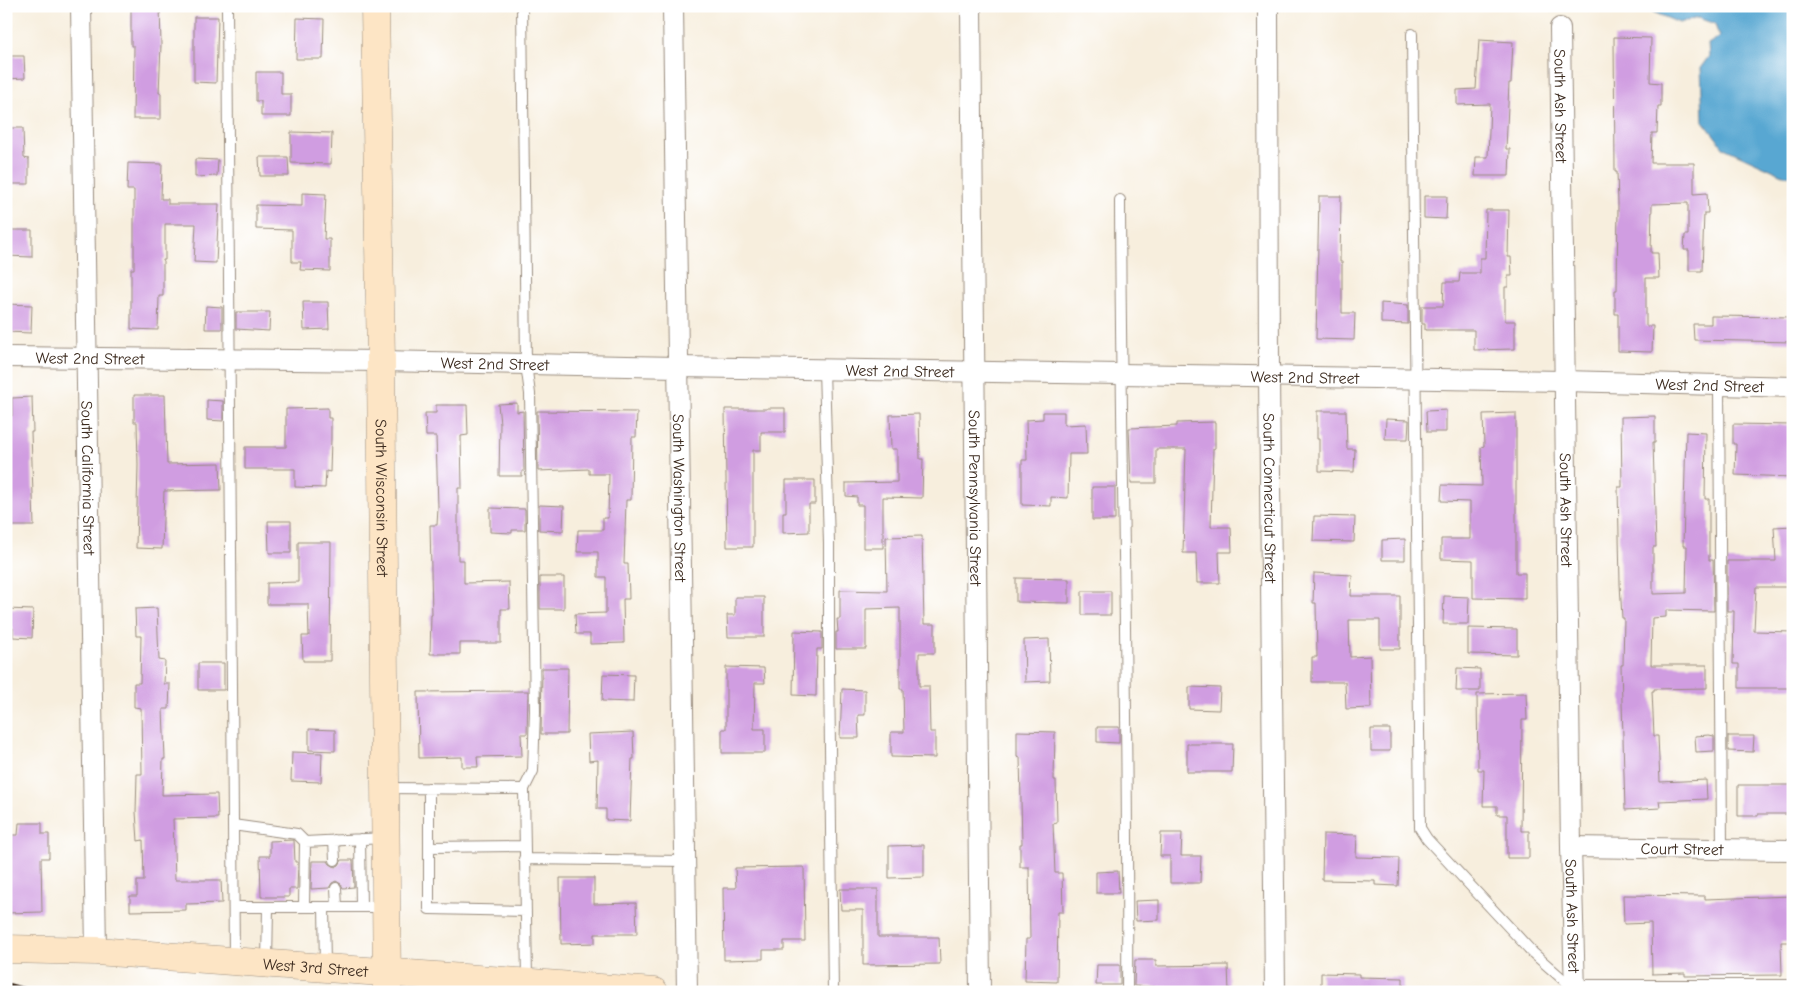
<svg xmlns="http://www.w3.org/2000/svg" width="1799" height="998" font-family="'Comic Neue',sans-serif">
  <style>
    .water { fill: #58a7d2; stroke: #4a6878 }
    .building { fill: #d09de1 }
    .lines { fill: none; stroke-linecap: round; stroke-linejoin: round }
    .lane-casing { stroke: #998c7e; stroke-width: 12 }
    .street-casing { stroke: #998c7e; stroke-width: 22 }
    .secondary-casing { stroke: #998c7e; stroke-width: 29 }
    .lane { stroke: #fff; stroke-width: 10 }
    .street { stroke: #fff; stroke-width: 20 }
    .secondary { stroke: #fde5c5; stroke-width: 28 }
    .rail { stroke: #3b2a1e; stroke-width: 4 }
    .labels { text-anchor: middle; stroke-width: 4.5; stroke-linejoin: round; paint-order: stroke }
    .street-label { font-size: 16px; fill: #3b2a1e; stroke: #fff }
  </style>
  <rect width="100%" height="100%" fill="#fff"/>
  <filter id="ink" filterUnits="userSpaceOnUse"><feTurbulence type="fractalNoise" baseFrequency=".02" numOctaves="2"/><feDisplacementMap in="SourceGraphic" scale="10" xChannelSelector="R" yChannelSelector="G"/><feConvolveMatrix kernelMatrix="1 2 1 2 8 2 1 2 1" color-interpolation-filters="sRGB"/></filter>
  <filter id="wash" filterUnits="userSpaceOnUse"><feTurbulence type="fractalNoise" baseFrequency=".0096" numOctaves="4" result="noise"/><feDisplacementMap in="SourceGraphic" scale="20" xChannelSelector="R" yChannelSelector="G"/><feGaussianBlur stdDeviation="1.12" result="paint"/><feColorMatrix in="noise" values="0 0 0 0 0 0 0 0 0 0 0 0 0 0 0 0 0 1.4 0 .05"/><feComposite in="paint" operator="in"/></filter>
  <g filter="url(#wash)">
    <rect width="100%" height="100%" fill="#f7eedd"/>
    <path class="water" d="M 1639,6 L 1793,6 L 1793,176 L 1783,175 L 1724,148 L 1703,121 L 1701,67 L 1709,56 L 1708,44 L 1719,37 L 1715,24 L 1698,18 L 1679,23 Z"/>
    <g id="blocks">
      <path class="building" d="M 131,6 L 160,6 L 161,45 L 159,93 L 161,93 L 161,119 L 133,119 L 134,46 L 131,46 Z
        M 194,17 L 218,17 L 216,83 L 194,82 Z
        M 297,18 L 324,19 L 323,59 L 296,59 Z
        M 1614,37 L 1651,38 L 1650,82 L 1661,83 L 1661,106 L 1658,106 L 1657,133 L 1652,133 L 1651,163 L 1694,163 L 1694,194 L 1707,193 L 1708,213 L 1704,213 L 1702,271 L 1689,271 L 1689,250 L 1684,250 L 1685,235 L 1688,235 L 1688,203 L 1652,204 L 1651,253 L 1658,253 L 1659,278 L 1646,278 L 1646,326 L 1653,326 L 1652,352 L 1618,351 L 1618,314 L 1615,314 L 1615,290 L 1617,290 L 1618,204 L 1617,172 L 1615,172 Z
        M 1479,40 L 1513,42 L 1511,83 L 1509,83 L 1506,149 L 1510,149 L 1509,176 L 1475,176 L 1476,157 L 1488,157 L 1490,104 L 1457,105 L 1457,90 L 1476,89 Z
        M 6,56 L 24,56 L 25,78 L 6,79 Z
        M 256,72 L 281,72 L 281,94 L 291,94 L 291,116 L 261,116 L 261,101 L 256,101 Z
        M 6,128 L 23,128 L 24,158 L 29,159 L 29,184 L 6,184 Z
        M 291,132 L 332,133 L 331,164 L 291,163 Z
        M 259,157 L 288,157 L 289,176 L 260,176 Z
        M 195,159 L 218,160 L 217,176 L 195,177 Z
        M 128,163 L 162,164 L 161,199 L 168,199 L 168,204 L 219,204 L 216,263 L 194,262 L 196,224 L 165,224 L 165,260 L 163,260 L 163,296 L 159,296 L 158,330 L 131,329 L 131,269 L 134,269 L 134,190 L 127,190 Z
        M 302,193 L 326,194 L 324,239 L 330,239 L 330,271 L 300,270 L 301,262 L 292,262 L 292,230 L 256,229 L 256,205 L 302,206 Z
        M 1319,196 L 1341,196 L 1340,262 L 1342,262 L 1342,313 L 1355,313 L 1354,340 L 1316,339 Z
        M 1424,196 L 1447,196 L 1446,219 L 1424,218 Z
        M 1486,210 L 1509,210 L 1508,257 L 1511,257 L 1512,276 L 1508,276 L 1508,287 L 1505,287 L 1505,321 L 1515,321 L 1515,349 L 1474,350 L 1474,330 L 1425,330 L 1425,324 L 1422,324 L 1422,306 L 1443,306 L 1444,282 L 1459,282 L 1460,273 L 1480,273 L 1480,258 L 1485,258 Z
        M 6,230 L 32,230 L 32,257 L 6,256 Z
        M 303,302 L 328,302 L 329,329 L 304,330 Z
        M 1381,303 L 1408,305 L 1408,324 L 1381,323 Z
        M 6,304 L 32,305 L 31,333 L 6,332 Z
        M 206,306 L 222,307 L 222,329 L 205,329 Z
        M 236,312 L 270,312 L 269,331 L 236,329 Z
        M 1711,316 L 1793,317 L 1793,342 L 1694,340 L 1693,324 L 1711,324 Z
        M 134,395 L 165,395 L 167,464 L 220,463 L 221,490 L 164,491 L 162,549 L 136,548 L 138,465 L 137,422 L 134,422 Z
        M 32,397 L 33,432 L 31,432 L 34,526 L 10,526 L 9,490 L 6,490 L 6,416 L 12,416 L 12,398 Z
        M 207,400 L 223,401 L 223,421 L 207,420 Z
        M 517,403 L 517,412 L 523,411 L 524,471 L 522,471 L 522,476 L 499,476 L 500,424 L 498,404 Z
        M 436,405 L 467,405 L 468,435 L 461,436 L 462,488 L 458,488 L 458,560 L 464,560 L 464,583 L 509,582 L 510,609 L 501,609 L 501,643 L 460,643 L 460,654 L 430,654 L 431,615 L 432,615 L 430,525 L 437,525 L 438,508 L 436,436 L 426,436 L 425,413 L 436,413 Z
        M 328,408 L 328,418 L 331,418 L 331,438 L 330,472 L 326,471 L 325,488 L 295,487 L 295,469 L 245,469 L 245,447 L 286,447 L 286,409 Z
        M 767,408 L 785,408 L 785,432 L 761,432 L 761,450 L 753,450 L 753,547 L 727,547 L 725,409 L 767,409 Z
        M 1446,410 L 1446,432 L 1427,432 L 1426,411 Z
        M 537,411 L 637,412 L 636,437 L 632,437 L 631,500 L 626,500 L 624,564 L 628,564 L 629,599 L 623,599 L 624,643 L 590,644 L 590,634 L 576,634 L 575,614 L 606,613 L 606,577 L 598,577 L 598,552 L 577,552 L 578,530 L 603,530 L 603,518 L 608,518 L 609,474 L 589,474 L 589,469 L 538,471 Z
        M 1317,411 L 1346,411 L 1347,449 L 1355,449 L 1354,472 L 1319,471 L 1319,439 L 1317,439 Z
        M 1043,412 L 1064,412 L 1064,425 L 1086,424 L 1087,454 L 1069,454 L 1068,498 L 1051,497 L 1051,506 L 1022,505 L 1022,460 L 1027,460 L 1026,420 L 1043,419 Z
        M 1516,413 L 1516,573 L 1525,573 L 1525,599 L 1473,598 L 1473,560 L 1441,559 L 1441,539 L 1470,539 L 1470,502 L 1441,501 L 1442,485 L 1482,486 L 1481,447 L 1484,446 L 1483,414 Z
        M 919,414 L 920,459 L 923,459 L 922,498 L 883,497 L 883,548 L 863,548 L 863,505 L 857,505 L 857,497 L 846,496 L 846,483 L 897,482 L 897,449 L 891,449 L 890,415 Z
        M 1655,416 L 1655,442 L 1653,442 L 1656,547 L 1653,547 L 1653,594 L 1686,593 L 1687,546 L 1683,546 L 1686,432 L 1706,433 L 1705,499 L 1709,499 L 1709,560 L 1713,560 L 1714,611 L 1666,610 L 1666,617 L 1652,618 L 1651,665 L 1707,665 L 1707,688 L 1654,689 L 1654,691 L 1652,691 L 1654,736 L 1658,736 L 1660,782 L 1706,780 L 1707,799 L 1659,801 L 1660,808 L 1625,810 L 1621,665 L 1623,665 L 1624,618 L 1622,618 L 1620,584 L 1618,487 L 1622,487 L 1621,417 Z
        M 1386,419 L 1409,420 L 1408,439 L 1385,439 Z
        M 1215,422 L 1215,448 L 1213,449 L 1211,527 L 1231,527 L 1232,552 L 1219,552 L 1220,583 L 1197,583 L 1196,553 L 1183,553 L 1186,449 L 1156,449 L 1156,483 L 1131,483 L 1129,428 L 1177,426 L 1177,423 Z
        M 1733,424 L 1793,425 L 1793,477 L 1735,475 L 1736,444 L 1733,444 Z
        M 786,480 L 815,480 L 815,504 L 809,504 L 809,532 L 783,533 L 783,512 L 786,512 Z
        M 1092,487 L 1115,487 L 1115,520 L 1092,520 Z
        M 539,505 L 564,506 L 563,531 L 539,530 Z
        M 490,508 L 525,509 L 525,530 L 512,530 L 512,533 L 490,532 Z
        M 1314,516 L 1355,517 L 1354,542 L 1313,541 Z
        M 268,521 L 291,521 L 291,553 L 269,553 Z
        M 1793,526 L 1793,587 L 1756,587 L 1754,631 L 1793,632 L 1793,688 L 1739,688 L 1739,664 L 1733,664 L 1734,611 L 1727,611 L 1727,561 L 1776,561 L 1774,527 Z
        M 922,536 L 924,624 L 935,624 L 935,653 L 919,653 L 919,686 L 929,686 L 930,732 L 935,732 L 935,758 L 891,757 L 891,732 L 904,732 L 903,689 L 900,689 L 900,608 L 866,609 L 866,649 L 836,649 L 836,632 L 838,632 L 837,619 L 840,619 L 840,590 L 887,591 L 886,537 Z
        M 1405,539 L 1405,560 L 1382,560 L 1382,540 Z
        M 298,542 L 331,542 L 330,661 L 303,661 L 302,636 L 309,636 L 308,604 L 267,604 L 267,583 L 298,582 Z
        M 1314,573 L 1352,575 L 1351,596 L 1400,596 L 1400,649 L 1380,649 L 1380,620 L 1349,620 L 1350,657 L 1370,656 L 1371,708 L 1346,709 L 1345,682 L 1312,682 L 1312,657 L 1317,657 L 1316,603 L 1313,603 Z
        M 540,577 L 564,577 L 564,609 L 540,609 Z
        M 1016,578 L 1069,579 L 1069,603 L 1016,602 Z
        M 1082,591 L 1111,591 L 1111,615 L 1082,615 Z
        M 1444,596 L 1469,597 L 1468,624 L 1443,624 Z
        M 735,597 L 764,597 L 764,637 L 728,637 L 727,615 L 735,615 Z
        M 157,608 L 159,660 L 165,661 L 164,684 L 170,684 L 169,709 L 163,709 L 165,759 L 163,759 L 162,795 L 217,794 L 218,818 L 173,819 L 175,880 L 221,880 L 222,903 L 186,904 L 186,910 L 130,911 L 130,896 L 137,896 L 137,881 L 144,881 L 143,840 L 138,841 L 136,812 L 137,774 L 142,774 L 141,708 L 134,707 L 134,683 L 140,683 L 141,636 L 136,636 L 135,609 Z
        M 6,609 L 33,610 L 32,638 L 13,637 L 13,628 L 6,628 Z
        M 1468,628 L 1517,629 L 1517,655 L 1468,654 Z
        M 794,631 L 822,632 L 822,649 L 817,649 L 816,696 L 793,695 Z
        M 1049,639 L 1050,681 L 1025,682 L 1024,640 Z
        M 198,663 L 224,663 L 224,690 L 198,690 Z
        M 726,667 L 764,668 L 765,683 L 755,683 L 754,729 L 765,729 L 765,753 L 722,753 L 722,729 L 726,729 Z
        M 542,668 L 568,668 L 567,734 L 541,734 Z
        M 1457,668 L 1480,669 L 1480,691 L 1456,691 Z
        M 603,674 L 634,675 L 633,702 L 602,701 Z
        M 1189,687 L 1220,688 L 1219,710 L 1189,709 Z
        M 842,689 L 865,690 L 865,715 L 858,715 L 859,738 L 840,738 Z
        M 528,691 L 527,734 L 521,734 L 522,756 L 477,757 L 478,767 L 462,767 L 462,757 L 419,758 L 418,692 Z
        M 1526,693 L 1527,720 L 1522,720 L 1521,831 L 1529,831 L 1529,858 L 1507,858 L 1507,815 L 1497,815 L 1497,806 L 1483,806 L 1484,770 L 1478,770 L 1477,694 Z
        M 1097,727 L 1119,727 L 1119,743 L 1097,742 Z
        M 309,729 L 335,730 L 335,751 L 309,750 Z
        M 1371,729 L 1390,729 L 1390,751 L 1371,751 Z
        M 1017,731 L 1055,732 L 1054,780 L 1056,780 L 1057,823 L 1053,824 L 1055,873 L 1062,873 L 1063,912 L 1058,912 L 1057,982 L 1025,981 L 1026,939 L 1030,939 L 1029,867 L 1020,867 L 1020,844 L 1022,844 L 1020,757 L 1017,756 Z
        M 633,732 L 634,759 L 632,759 L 630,821 L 606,820 L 606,809 L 597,809 L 598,760 L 589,761 L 588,734 Z
        M 1709,735 L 1714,736 L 1714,751 L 1696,752 L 1695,736 Z
        M 1728,736 L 1754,736 L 1753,752 L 1728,751 Z
        M 1187,744 L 1233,744 L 1232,772 L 1187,772 Z
        M 292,752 L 322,753 L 321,782 L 291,781 Z
        M 1738,785 L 1793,785 L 1793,814 L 1758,814 L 1758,816 L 1738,816 Z
        M 19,823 L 42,823 L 42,834 L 49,834 L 49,858 L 41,858 L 42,912 L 6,913 L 6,835 L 18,835 Z
        M 1161,833 L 1182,833 L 1181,856 L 1201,856 L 1200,883 L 1170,883 L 1170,856 L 1160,856 Z
        M 1323,834 L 1357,835 L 1356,857 L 1399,858 L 1398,886 L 1375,885 L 1375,881 L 1322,880 Z
        M 294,840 L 295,862 L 298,862 L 297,889 L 289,889 L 289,897 L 261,897 L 260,856 L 270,856 L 270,841 Z
        M 924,845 L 924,877 L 889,878 L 889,846 Z
        M 342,860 L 353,860 L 354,887 L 343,888 L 341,884 L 336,881 L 332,883 L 329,888 L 311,889 L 312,861 L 328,861 L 330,864 L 335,867 L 339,865 Z
        M 804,867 L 805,941 L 784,941 L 784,950 L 763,950 L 763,959 L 724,960 L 723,888 L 736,888 L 735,868 Z
        M 1118,871 L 1119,893 L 1096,893 L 1096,872 Z
        M 560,878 L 594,878 L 594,904 L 636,903 L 637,934 L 595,934 L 595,943 L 561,944 Z
        M 840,889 L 878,889 L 878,937 L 939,937 L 940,964 L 863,965 L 863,910 L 841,910 Z
        M 1623,895 L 1705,896 L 1705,899 L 1793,896 L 1793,942 L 1781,942 L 1782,975 L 1685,976 L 1685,973 L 1652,974 L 1651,923 L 1624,924 Z
        M 1159,900 L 1159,920 L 1136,921 L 1135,901 Z
        M 1135,960 L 1156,960 L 1156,966 L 1228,965 L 1229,992 L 1178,992 L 1178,988 L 1134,986 Z
        M 1097,965 L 1120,965 L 1120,985 L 1096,985 Z
        M 1321,973 L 1359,974 L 1359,977 L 1403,978 L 1403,992 L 1321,992 Z"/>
    </g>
  </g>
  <g filter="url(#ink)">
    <use href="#blocks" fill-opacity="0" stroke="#998c7e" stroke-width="1"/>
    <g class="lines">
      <defs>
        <path id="lane" d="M 227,6 L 234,960
          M 522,6 L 526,364 L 530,394 L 535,711 L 533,771 L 524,789
          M 1412,34 L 1420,828 L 1427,839 L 1533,953 L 1574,989
          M 1120,200 C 1121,464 1129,728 1127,992
          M 824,369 L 829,543 L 829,666 L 833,992
          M 1719,385 L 1722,849
          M 385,788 L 524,789 L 527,981
          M 429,788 L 429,909 L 526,911
          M 233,825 L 297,834 L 305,842
          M 384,838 L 305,842 L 304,907 L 385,907
          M 360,839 L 361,907
          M 334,840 L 335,860
          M 429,847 L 524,846
          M 524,859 L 685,861
          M 336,888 L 337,907
          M 234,907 L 268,907
          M 324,907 L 325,966
          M 267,963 L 268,907 L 304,907"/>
        <g id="street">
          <path id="s1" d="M 81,6 L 96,951"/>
          <path id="s2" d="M 673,6 L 687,992"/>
          <path id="s3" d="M 971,6 L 980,992"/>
          <path id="s4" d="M 1268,6 L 1269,376 L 1275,992"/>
          <path id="s5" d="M 1560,28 L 1571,847 L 1575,992"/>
          <path id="s6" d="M 6,357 L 381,361 L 677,367 L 1564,381 L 1793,387"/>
          <path id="s7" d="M 1571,847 L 1793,850"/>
          <path d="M 1575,990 L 1793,990"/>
        </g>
        <g id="secondary">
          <path id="s8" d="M 375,6 L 381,361 L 387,992"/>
          <path id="s9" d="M 6,949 L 96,951 L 654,992"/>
        </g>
      </defs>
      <use href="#lane" class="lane-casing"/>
      <use href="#street" class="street-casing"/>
      <use href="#secondary" class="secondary-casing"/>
      <use href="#lane" class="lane"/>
      <use href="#street" class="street"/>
      <use href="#secondary" class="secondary"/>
      <path class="rail" d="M 6,984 L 36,992"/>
    </g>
  </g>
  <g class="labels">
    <g class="street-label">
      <text dy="6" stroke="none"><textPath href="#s5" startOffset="78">South Ash Street</textPath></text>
      <text dy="6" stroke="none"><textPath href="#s6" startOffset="84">West 2nd Street</textPath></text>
      <text dy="6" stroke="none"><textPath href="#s6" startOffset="489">West 2nd Street</textPath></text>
      <text dy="6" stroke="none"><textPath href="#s6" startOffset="894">West 2nd Street</textPath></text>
      <text dy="6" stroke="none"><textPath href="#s6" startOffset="1299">West 2nd Street</textPath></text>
      <text dy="6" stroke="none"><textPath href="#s6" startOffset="1704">West 2nd Street</textPath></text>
      <text dy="6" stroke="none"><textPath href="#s1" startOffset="472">South California Street</textPath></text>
      <text dy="6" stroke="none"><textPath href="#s8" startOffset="492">South Wisconsin Street</textPath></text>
      <text dy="6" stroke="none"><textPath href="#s2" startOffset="492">South Washington Street</textPath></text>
      <text dy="6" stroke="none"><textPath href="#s3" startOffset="492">South Pennsylvania Street</textPath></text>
      <text dy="6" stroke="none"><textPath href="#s4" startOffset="492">South Connecticut Street</textPath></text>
      <text dy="6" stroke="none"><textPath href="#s5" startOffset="482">South Ash Street</textPath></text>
      <text dy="6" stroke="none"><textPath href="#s7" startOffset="111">Court Street</textPath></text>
      <text dy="6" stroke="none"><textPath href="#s5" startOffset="888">South Ash Street</textPath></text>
      <text dy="6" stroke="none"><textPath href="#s9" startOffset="310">West 3rd Street</textPath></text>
    </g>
  </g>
  <rect width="1799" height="998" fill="none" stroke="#fff" stroke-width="25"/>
</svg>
